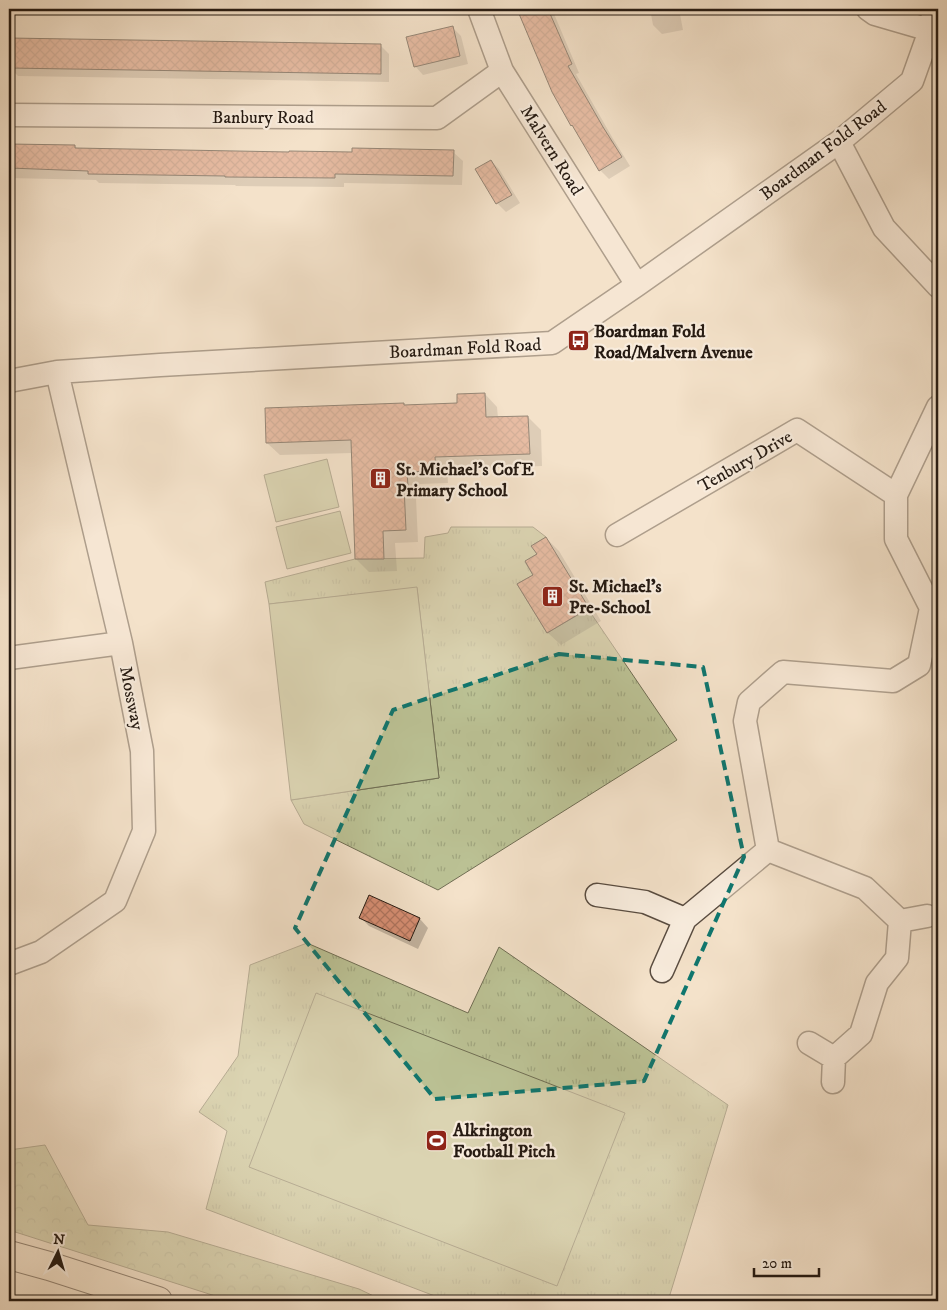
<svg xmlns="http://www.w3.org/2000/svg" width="947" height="1310" font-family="'IM FELL DW Pica',serif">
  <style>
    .grass { fill: url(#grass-tufts); stroke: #706e54 }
    .forest { fill: url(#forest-crowns); stroke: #706e54 }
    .green { fill: #bcc396; stroke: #706e54 }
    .shadow { fill: #0003 }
    .building { fill: url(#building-cross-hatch); stroke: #251a12 }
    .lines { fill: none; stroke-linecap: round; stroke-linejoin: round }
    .minor-casing { stroke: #594c40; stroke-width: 25 }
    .motorway-casing { stroke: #251a12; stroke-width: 30 }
    .minor { stroke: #f8ecdd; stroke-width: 22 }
    .motorway { stroke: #f4e2ca; stroke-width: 28 }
    .marked { fill: none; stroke: #0f766e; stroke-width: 4; stroke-dasharray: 10 6; stroke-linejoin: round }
    .labels { text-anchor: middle; stroke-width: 4.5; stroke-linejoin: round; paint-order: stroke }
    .street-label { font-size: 18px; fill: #251a12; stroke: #f8ecdd }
    .poi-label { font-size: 18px; font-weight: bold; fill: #251a12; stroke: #f8ecdd; text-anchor: start }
  </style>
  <defs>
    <pattern id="grass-tufts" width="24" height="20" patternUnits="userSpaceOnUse" patternTransform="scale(1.25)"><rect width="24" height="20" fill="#bcc396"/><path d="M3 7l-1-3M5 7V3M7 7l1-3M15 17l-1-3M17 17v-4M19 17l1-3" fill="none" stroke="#a1a780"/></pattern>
    <pattern id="forest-crowns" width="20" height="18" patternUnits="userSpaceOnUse" patternTransform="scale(1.25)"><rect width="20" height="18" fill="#bcc396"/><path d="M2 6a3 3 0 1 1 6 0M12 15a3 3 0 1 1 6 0" fill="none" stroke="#a1a780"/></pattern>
    <pattern id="building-cross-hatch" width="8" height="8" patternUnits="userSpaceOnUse" patternTransform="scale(1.25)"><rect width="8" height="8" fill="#d78e73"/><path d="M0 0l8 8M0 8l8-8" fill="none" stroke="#ae735d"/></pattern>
  </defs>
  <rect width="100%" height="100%" fill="#f4e2ca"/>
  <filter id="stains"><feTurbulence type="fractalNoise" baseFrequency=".004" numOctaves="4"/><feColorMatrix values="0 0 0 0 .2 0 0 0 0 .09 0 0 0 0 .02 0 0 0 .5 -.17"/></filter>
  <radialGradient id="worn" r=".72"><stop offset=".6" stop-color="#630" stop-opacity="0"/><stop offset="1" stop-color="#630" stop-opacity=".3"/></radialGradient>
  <path class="grass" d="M 451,527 L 533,527 L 546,537 L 532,546 L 537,554 L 525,562 L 533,575 L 517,584 L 547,633 L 588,609 L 677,740 L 438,890 L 304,824 L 291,800 L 439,778 L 417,588 L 269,604 L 265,582 L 355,559 L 424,558 L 425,537 L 448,533 Z
    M 307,943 L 468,1013 L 499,947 L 728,1105 L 668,1301 L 448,1301 L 206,1209 L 227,1131 L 199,1112 L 238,1056 L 250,965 Z"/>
  <path class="forest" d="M 45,1145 L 88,1225 L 168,1232 L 359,1289 L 384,1301 L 231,1301 L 9,1230 L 9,1150 Z"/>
  <path class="green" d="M 327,459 L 339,507 L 276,522 L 264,475 Z
    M 340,511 L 351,553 L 287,569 L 276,527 Z
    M 417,587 L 439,778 L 291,800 L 269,604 Z
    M 316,993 L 625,1113 L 557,1286 L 249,1167 Z"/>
  <path class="shadow" d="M 518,9 L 552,9 L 579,73 L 576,74 L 612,137 L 630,166 L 609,179 L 600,170 L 576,129 L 572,125 Z
    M 650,9 L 679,9 L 683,30 L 662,34 L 653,25 Z
    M 698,9 L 711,9 L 700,11 Z
    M 452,27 L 461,36 L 468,64 L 423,75 L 415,66 Z
    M 381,46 L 389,54 L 389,82 L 18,76 L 9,67 Z
    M 9,144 L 75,146 L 78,149 L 353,154 L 453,152 L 463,161 L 462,185 L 344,183 L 344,187 L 236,186 L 235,185 L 99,183 L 96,180 L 9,178 Z
    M 491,161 L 499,169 L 520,203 L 506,212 L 497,203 Z
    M 485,394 L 497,407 L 498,418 L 528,417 L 541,430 L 542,466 L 447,470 L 448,483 L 420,484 L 420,498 L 416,498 L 418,542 L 395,543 L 397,571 L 369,572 L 356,559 L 352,453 L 280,455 L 267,443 L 403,404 L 406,406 L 458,404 Z
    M 546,538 L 559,551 L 601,621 L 561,645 L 548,633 L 519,585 L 534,575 L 538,555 Z
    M 370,897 L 420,919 L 428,928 L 418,949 L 369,926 L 361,918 Z"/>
  <path class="building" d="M 517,9 L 548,9 L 572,64 L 568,66 L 603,127 L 622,157 L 599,171 L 572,125 L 571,126 L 552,92 Z
    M 453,26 L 460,56 L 414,67 L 406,37 Z
    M 9,38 L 381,44 L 381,74 L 9,68 Z
    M 9,144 L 75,145 L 75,148 L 289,152 L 289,151 L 352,152 L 352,148 L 454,150 L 453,176 L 335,174 L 335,178 L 225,177 L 225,176 L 88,174 L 88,171 L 9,168 Z
    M 491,160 L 512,195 L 496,204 L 475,169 Z
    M 485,393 L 486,417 L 528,416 L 530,454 L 435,457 L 436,471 L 407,472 L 408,486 L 404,486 L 406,530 L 383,531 L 384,559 L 355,559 L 351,440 L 266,443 L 265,408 L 404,403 L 404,405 L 457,403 L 457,394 Z
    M 546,537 L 589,608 L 547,633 L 517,584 L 533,575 L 525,561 L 537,554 L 531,546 Z
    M 369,895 L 420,918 L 410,941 L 359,918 Z"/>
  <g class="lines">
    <defs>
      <path id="minor" d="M 479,9 L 502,71 L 637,285
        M 868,9 L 875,14 L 930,30
        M 9,115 L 437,118 L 502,71
        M 839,142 L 884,228 L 938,286
        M 9,381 L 57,372 L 160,365 L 552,343 L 637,285 L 839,142 L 912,81 L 932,25 L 933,9
        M 617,535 L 797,430 L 896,495
        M 9,658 L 121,643
        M 768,850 L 865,888 L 900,921 L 897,958 L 877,983 L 861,1034 L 834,1058
        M 597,895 L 645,902 L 685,919
        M 900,921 L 927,916
        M 9,964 L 41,952 L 115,901 L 144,831 L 142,751 L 121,643 L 57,372
        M 662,971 L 685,919 L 768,850 L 745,721 L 749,702 L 783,672 L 893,681 L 919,665 L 931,608 L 896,539 L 896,495 L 938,407
        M 809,1043 L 834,1058 L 833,1082"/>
      <path id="motorway" d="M 9,1255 L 49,1266 L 158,1301"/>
    </defs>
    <use href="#minor" class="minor-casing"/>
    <use href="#motorway" class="motorway-casing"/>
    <use href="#minor" class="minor"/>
    <use href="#motorway" class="motorway"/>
  </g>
  <path d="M0 0H947V1310H0ZM 559,654 L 703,667 L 744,857 L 644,1081 L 435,1099 L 295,928 L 393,710 Z" fill="#f4e2ca" fill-opacity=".55" fill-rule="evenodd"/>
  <path class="marked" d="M 559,654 L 703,667 L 744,857 L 644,1081 L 435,1099 L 295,928 L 393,710 Z"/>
  <defs>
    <symbol id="bus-square" viewBox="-11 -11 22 22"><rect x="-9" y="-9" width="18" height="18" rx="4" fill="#8f2418" stroke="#f8ecdd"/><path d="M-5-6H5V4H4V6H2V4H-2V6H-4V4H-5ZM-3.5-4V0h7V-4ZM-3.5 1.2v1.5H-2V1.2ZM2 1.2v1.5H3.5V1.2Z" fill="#fff"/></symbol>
    <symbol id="building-square" viewBox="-11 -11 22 22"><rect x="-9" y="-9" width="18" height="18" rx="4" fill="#8f2418" stroke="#f8ecdd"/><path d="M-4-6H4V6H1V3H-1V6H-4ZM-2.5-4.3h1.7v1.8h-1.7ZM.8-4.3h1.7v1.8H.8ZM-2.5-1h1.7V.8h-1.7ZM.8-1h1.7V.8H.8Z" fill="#fff"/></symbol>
    <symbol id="stadium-square" viewBox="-11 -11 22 22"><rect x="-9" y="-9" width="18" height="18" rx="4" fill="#8f2418" stroke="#f8ecdd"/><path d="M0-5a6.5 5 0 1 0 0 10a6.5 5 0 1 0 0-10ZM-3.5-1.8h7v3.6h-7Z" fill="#fff"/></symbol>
  </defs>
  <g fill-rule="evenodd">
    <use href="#bus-square" x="566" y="328" width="25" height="25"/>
    <use href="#building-square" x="368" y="466" width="25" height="25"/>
    <use href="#building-square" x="540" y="584" width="25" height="25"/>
    <use href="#stadium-square" x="424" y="1128" width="25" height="25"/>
  </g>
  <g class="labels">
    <g class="street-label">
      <text x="263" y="123">Banbury Road</text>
      <text transform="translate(552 150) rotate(58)" y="6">Malvern Road</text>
      <text transform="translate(823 150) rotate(-37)" y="6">Boardman Fold Road</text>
      <text transform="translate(465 348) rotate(-3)" y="6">Boardman Fold Road</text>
      <text transform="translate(745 461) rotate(-30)" y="6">Tenbury Drive</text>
      <text transform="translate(132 698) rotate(79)" y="6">Mossway</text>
    </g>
    <g class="poi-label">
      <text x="594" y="337">Boardman Fold<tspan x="594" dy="21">Road/Malvern Avenue</tspan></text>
      <text x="396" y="475">St. Michael's CofE<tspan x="396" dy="21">Primary School</tspan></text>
      <text x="569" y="592">St. Michael's<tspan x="569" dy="21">Pre-School</tspan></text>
      <text x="453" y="1136">Alkrington<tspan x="453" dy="21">Football Pitch</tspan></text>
    </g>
  </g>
  <rect width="947" height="1310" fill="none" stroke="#f4e2ca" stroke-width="30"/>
  <rect x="10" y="10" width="927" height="1290" fill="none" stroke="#251a12" stroke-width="2.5"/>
  <rect x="15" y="15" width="917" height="1280" fill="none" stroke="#251a12"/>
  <g transform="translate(58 1252) rotate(5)" stroke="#f8ecdd" stroke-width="4" paint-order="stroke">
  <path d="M0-4L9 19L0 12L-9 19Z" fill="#251a12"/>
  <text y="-8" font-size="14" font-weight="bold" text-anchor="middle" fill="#251a12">N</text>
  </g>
  <path d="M754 1268v8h65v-8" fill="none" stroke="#251a12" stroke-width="2.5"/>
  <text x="762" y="1268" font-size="15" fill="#251a12" stroke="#f8ecdd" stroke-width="4" paint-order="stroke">20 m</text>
  <rect width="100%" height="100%" filter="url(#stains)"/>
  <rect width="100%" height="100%" fill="url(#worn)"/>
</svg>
